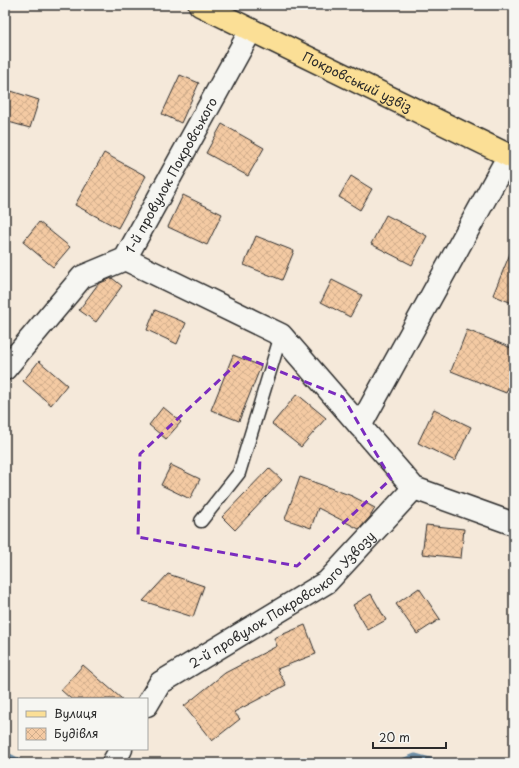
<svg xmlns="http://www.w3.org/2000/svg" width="519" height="768" font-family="'Playpen Sans',sans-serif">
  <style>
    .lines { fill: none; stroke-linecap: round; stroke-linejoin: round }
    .stream { stroke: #6e8fa7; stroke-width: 7 }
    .building { fill: url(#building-cross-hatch); stroke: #2b2b2b }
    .lane-casing { stroke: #2b2b2b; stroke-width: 15 }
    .street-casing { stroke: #2b2b2b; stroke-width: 25 }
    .primary-casing { stroke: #2b2b2b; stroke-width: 25 }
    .lane { stroke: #f6f6f2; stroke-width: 12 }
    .street { stroke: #f6f6f2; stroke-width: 22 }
    .primary { stroke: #fbdf96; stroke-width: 22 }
    .marked { fill: none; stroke: #7b2cbf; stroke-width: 3; stroke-dasharray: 8 5; stroke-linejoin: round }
    .labels { text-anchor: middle; stroke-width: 4; stroke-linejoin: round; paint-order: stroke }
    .street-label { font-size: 13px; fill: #2b2b2b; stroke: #f6f6f2 }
  </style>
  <defs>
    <pattern id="building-cross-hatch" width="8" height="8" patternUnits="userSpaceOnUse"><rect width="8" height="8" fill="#f4caa3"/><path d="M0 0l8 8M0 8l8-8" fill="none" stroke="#d1ae8c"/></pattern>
  </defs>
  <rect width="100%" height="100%" fill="#f5e9da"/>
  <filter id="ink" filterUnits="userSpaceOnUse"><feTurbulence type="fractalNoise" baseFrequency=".025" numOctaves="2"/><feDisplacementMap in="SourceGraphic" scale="8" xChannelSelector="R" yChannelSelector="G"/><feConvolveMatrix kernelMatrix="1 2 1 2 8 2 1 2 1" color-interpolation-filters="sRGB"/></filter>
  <g filter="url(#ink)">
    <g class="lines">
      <path class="stream" d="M 5,755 L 21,763
        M 400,763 L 415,757 L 437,763"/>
    </g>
    <path class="building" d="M 180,75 L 199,83 L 181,123 L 162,114 Z
      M 5,89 L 39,100 L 30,128 L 5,121 Z
      M 222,124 L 264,148 L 248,176 L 206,153 Z
      M 104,153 L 146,176 L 118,228 L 75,205 Z
      M 351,176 L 372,189 L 360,210 L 339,197 Z
      M 183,195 L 222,214 L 207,245 L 168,227 Z
      M 386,215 L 427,236 L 412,265 L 371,244 Z
      M 39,222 L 70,247 L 53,267 L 23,242 Z
      M 256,236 L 294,251 L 282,280 L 244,265 Z
      M 514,244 L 514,304 L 493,295 Z
      M 112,278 L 122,286 L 96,322 L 79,310 L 98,284 Z
      M 332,280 L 362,295 L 350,317 L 321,302 Z
      M 155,310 L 186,323 L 177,344 L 147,330 Z
      M 467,330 L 514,349 L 514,373 L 506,393 L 451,371 Z
      M 233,355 L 261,366 L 239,421 L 211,410 Z
      M 39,361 L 67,385 L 51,405 L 23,381 Z
      M 297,394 L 326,418 L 301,447 L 272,424 Z
      M 163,407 L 181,422 L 166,439 L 149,425 Z
      M 434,409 L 471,427 L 455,461 L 418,443 Z
      M 171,465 L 200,479 L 190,499 L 161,485 Z
      M 269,468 L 282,480 L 235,530 L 222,517 Z
      M 300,477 L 352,496 L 375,508 L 370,517 L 359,529 L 318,508 L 311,528 L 285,519 Z
      M 426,525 L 464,529 L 461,558 L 422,554 Z
      M 168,574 L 204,586 L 193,617 L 143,601 Z
      M 419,588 L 440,619 L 417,634 L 396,604 Z
      M 371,594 L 386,620 L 368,630 L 353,605 Z
      M 305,625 L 316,654 L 277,669 L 286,685 L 234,712 L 240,719 L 212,741 L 184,706 L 225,673 L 277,646 L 274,638 Z
      M 83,665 L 122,699 L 71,699 L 61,690 Z"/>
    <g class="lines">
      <defs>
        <path id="lane" d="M 201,521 L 239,473 L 281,335"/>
        <g id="street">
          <path d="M 125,259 L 281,335 L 414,488 L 514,524"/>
          <path id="s1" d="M 5,369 L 82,277 L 125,259 L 251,30"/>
          <path d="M 360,426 L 509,155"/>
          <path id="s2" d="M 147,705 L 160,683 L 327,582 L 414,488"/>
          <path d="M 113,763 L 121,749"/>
        </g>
        <g id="primary">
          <path id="s3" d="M 200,5 L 514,158"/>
        </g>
      </defs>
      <use href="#lane" class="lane-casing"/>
      <use href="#street" class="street-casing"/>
      <use href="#primary" class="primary-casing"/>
      <use href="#lane" class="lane"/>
      <use href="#street" class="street"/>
      <use href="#primary" class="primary"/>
    </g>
  </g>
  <path class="marked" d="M 244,357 L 343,397 L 391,479 L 297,566 L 138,537 L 140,454 Z"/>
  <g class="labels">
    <g class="street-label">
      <text dy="5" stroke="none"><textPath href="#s3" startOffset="175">Покровський узвіз</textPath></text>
      <text dy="5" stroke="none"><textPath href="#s1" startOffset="262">1-й провулок Покровського</textPath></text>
      <text dy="5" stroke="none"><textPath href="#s2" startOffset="174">2-й провулок Покровського Узвозу</textPath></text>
    </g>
  </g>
  <rect width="519" height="768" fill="none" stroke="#f6f6f2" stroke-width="20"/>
  <rect x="10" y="10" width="499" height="748" fill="none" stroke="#2b2b2b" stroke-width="1.5" filter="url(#ink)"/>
  <rect x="18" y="698" width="130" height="52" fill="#f6f6f2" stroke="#a5a5a2"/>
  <rect x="26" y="711" width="20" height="6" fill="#fbdf96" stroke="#a5a5a2"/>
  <text x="54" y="718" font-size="12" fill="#2b2b2b">Вулиця</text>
  <rect x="26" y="728" width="20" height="12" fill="url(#building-cross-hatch)" stroke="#a5a5a2"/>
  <text x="54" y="738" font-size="12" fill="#2b2b2b">Будівля</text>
  <path d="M373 742v6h73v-6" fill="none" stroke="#2b2b2b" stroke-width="2"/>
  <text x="379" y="742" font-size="12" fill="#2b2b2b" stroke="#f6f6f2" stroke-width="3" paint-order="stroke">20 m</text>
</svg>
